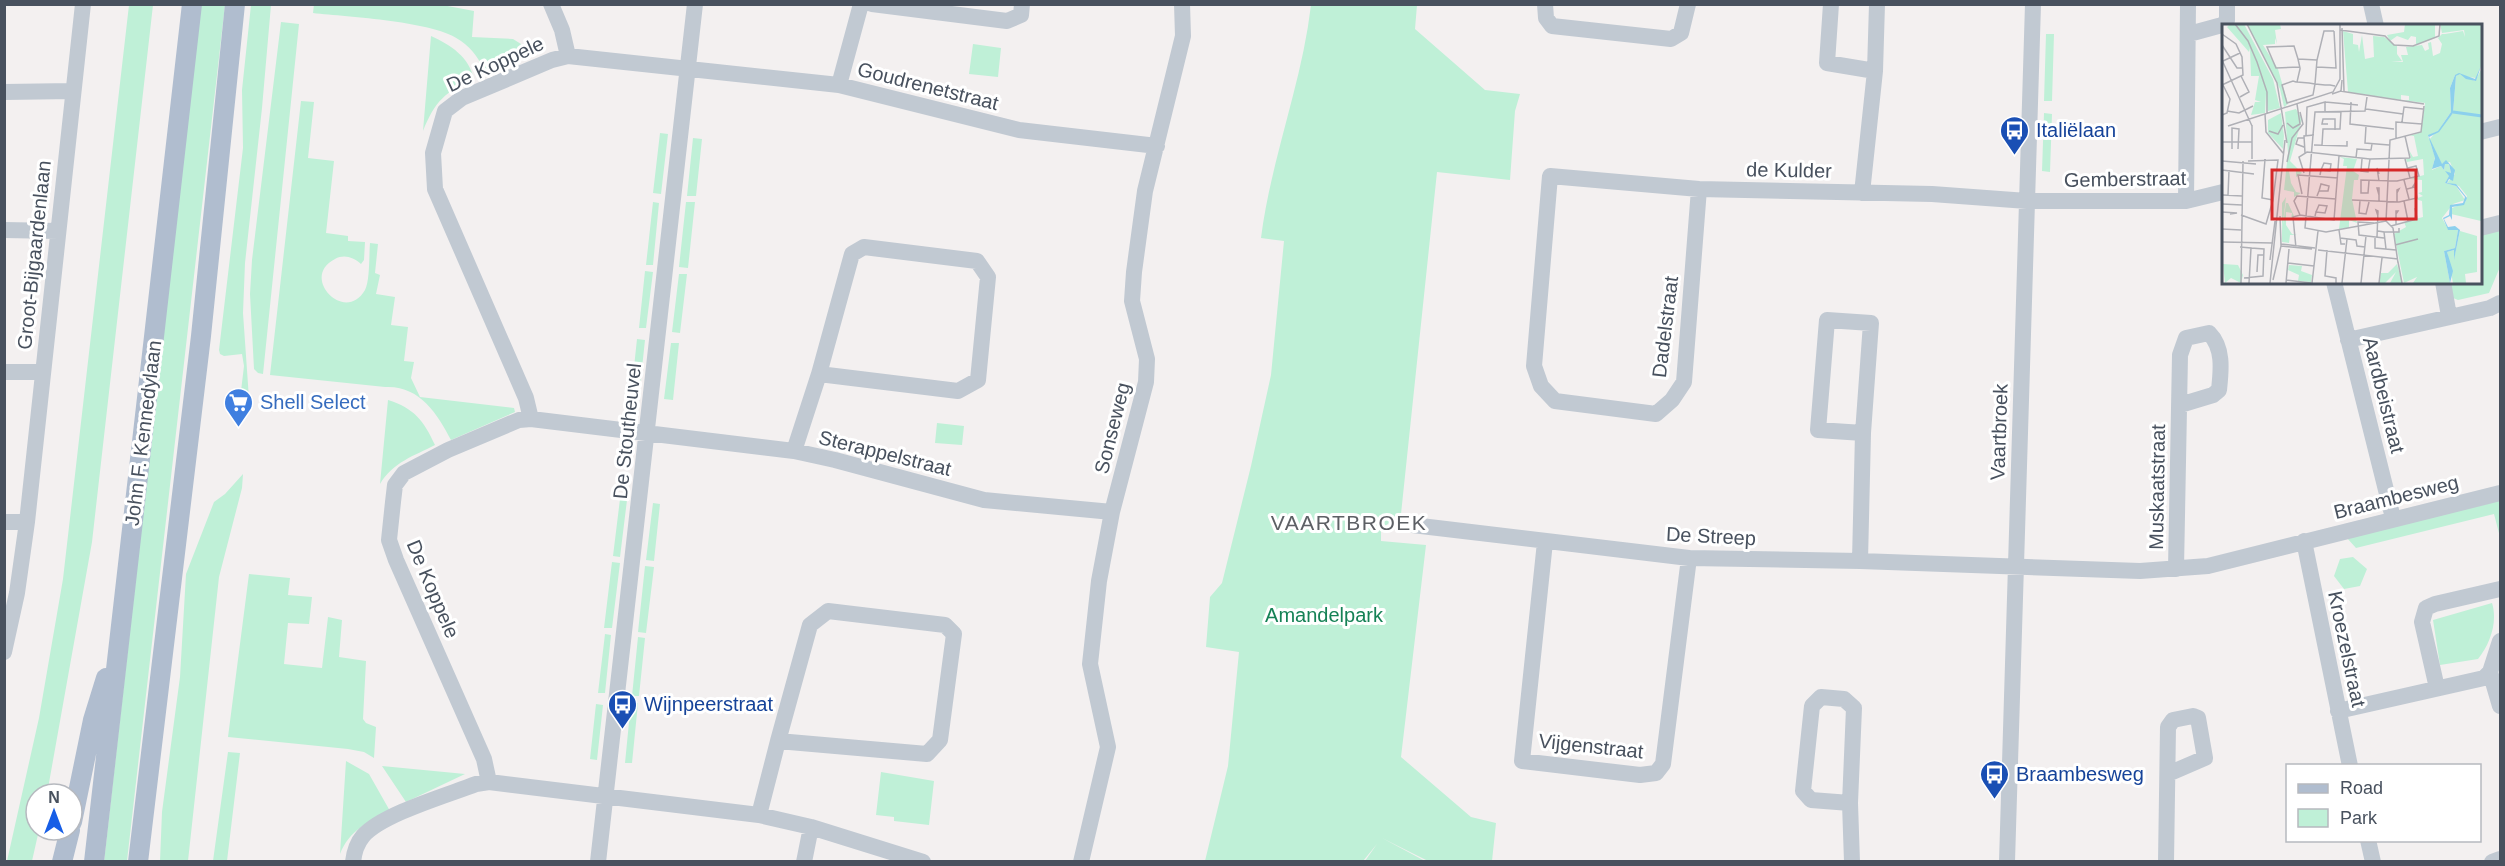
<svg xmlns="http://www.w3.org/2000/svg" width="2505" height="866" font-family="Arial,sans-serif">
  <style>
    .green { fill: #bff0d7 }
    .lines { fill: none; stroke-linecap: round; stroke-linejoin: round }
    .minor { stroke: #c1c9d2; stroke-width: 16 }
    .major { stroke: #b0bdcf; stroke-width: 20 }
    .labels { text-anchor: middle; stroke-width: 6; stroke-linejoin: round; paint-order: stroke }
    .street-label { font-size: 20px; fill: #48515e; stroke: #fff }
    .transit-label { font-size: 20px; fill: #164399; stroke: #fff; text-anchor: start }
    .shop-label { font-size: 20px; fill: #366cbe; stroke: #fff; text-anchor: start }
    .park-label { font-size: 20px; fill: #168256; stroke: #fff }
    .neighbourhood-label { font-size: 21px; letter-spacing: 1.5px; fill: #5d6065; stroke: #fff }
    .inset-river { fill: none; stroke: #8cd0ed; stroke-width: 3 }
    .inset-road { fill: none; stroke: #afb0b6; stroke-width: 1.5 }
    .view { fill: #d62828; fill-opacity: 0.15; stroke: #d62828; stroke-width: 3 }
    .inset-edge { fill: none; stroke: #48515e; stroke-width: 3 }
  </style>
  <rect width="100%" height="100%" fill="#f3f0f0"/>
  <path class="green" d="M 314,4 L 437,4 L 474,11 L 472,37 L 513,39 L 521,44 L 526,56 L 486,73 C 480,61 473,49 461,41 C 436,21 348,17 313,13 Z
    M 129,5 L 153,5 L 92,542 L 47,794 L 36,794 L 36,830 L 39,830 L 32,861 L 7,861 L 39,718 L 63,579 Z
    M 200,5 L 225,5 L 127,861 L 104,862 Z
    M 251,5 L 271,5 L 262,108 L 245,263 L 243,313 L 250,413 L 240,412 L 237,392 L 241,391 L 244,366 L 242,354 L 224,356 L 220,354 L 219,350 L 243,148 L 242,90 Z
    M 1311,5 L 1417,5 L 1415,29 L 1485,90 L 1520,94 L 1515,111 L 1510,180 L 1437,172 L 1401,514 L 1381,529 L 1381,541 L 1426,545 L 1401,757 L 1471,817 L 1496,823 L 1492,861 L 1428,861 L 1382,838 L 1425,861 L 1365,861 L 1377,844 L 1363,861 L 1205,861 L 1228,766 L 1239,652 L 1206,647 L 1210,597 L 1222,583 L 1251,466 L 1271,375 L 1284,241 L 1261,238 C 1271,159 1302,83 1311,5 Z
    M 281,22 L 299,24 L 263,374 L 258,373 L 254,369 L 250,294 L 252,260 Z
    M 2046,34 L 2054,34 L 2052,101 L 2044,101 Z
    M 431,36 C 451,45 469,57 474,79 C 445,92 435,101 423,131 Z
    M 973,44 L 1001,48 L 998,77 L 969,74 Z
    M 301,101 L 314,102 L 308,158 L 334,161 L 326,233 L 348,236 L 348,241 L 365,242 L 364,260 L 361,264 C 353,257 344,254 335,259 C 299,277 345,325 365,290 C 370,281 369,254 370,243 L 378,244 L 375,273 L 380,275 L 376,294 L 395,297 L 391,325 L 408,327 L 404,361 L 414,362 L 411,378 L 420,397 L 514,408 L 515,412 L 451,440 C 437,413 419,385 385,387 L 270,375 Z
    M 2044,113 L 2052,114 L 2050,172 L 2042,171 Z
    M 660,133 L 668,134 L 661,194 L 653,193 Z
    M 693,138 L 702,139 L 696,196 L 687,196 Z
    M 653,202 L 659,203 L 653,265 L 646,265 Z
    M 686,202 L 695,202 L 688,268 L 679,267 Z
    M 2500,229 L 2500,267 L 2489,293 L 2458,300 L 2453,298 L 2450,282 L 2480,282 L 2480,235 Z
    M 645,271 L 653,272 L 646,328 L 639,328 Z
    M 679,274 L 687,274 L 680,333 L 672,332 Z
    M 637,339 L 645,340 L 639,396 L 631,395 Z
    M 671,343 L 679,343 L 673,400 L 664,399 Z
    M 388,400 C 414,408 424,421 435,445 C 414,456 393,462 380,484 Z
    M 937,423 L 964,426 L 962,445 L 935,443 Z
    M 243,474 L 242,488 L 219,577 L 188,861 L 160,861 L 162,812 L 180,677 L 186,574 L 214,502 L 225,494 Z
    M 620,499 L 627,500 L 620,557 L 613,556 Z
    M 2500,500 L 2500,537 L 2494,514 L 2356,548 L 2347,538 Z
    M 653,503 L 660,504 L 654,561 L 646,560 Z
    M 2353,557 L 2367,569 L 2360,586 L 2344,589 L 2334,576 L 2340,559 Z
    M 612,562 L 620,563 L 612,628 L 604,628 Z
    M 645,566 L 654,567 L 646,633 L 638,632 Z
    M 249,574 L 290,578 L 288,595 L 312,597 L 309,624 L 288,623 L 284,664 L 322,668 L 328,617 L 342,620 L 339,657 L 366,661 L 363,719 L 366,723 L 376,727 L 374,758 L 364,752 L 348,749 L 228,737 Z
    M 2492,603 C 2498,622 2490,644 2478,659 L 2440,665 L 2433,620 Z
    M 605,634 L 611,635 L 605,693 L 598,693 Z
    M 638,637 L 645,638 L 639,696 L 632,696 Z
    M 631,702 L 638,703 L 632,763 L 625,763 Z
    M 596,704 L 603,705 L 597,760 L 590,759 Z
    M 228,752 L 240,753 L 227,861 L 213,861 Z
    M 346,761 L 369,774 L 390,811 C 368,821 349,831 340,854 Z
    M 382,766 L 465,774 L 406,802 Z
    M 881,772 L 934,781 L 929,825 L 894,821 L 894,817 L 876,815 Z"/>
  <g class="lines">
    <path class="minor" d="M 551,4 L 562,30 L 568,56
      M 872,4 L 1007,21 L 1021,15 L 1022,4
      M 1545,4 L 1546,18 L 1552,26 L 1671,39 L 1681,33 L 1688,4
      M 1831,4 L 1827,63 L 1875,71
      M 2371,4 L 2376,26
      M 2189,34 L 2222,25 L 2227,21 L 2227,4
      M 839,85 L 861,4
      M 4,92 L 73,91
      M 2480,132 L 2500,127
      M 1699,189 L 1684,382 L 1672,400 L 1656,414 L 1555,401 L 1541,386 L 1534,366 L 1550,176 L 1699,189 L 1932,194 L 2027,201 L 2186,201 L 2223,192
      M 1862,193 L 1875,71 L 1877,4
      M 2186,201 L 2188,4
      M 2480,228 L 2500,223
      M 4,230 L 58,231
      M 2334,282 L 2393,518
      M 2443,282 L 2449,316
      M 2348,340 L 2490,308 L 2500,303
      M 4,372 L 42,372
      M 531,419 L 526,398 L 435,189 L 433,153 L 445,111 L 462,98 L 552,60 L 568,56 L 839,85 L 1019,130 L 1157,146
      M 794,451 L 819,374 L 958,391 L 978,380 L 988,277 L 977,261 L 864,247 L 852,254 L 819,374
      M 4,522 L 27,522
      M 1404,524 L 1689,558 L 1860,561 L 2140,571 L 2208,566 L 2500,493
      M 2304,541 L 2350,766
      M 1545,542 L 1522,761 L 1640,775 L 1656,773 L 1663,764 L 1689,558
      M 1860,561 L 1863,433 L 1871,323 L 1827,320 L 1818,430 L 1863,433
      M 2176,569 L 2180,355 L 2186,338 L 2209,333 C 2224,348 2221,371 2219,390 L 2213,395 L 2180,405
      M 4,652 L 17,593 L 27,522 L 83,4
      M 2490,672 L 2500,706
      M 2437,688 L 2422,622 L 2426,608 L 2435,604 L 2500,589
      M 2338,711 L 2484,678 L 2490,672 L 2500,641
      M 489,782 L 484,759 L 396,560 L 389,540 L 393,502 L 395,485 L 404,473 L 448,450 L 519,420 L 531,419 L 794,451 L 835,460 L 984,500 L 1112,512
      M 1850,803 L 1811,800 L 1803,791 L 1812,706 L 1821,697 L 1844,699 L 1854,708 L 1850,803 L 1852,862
      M 759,815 L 778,741 L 927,754 L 940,740 L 954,634 L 945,625 L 828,611 L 810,625 L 778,741
      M 2368,840 L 2373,862
      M 353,862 C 354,853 357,843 363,836 C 382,814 448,795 476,784 L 489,782 L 759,815 L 811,827 L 923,862
      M 598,862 L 695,4
      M 804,862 L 811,827
      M 1081,862 L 1108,747 L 1090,664 L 1099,581 L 1112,512 L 1146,382 L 1147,359 L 1132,301 L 1134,272 L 1145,191 L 1183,36 L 1182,4
      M 2007,862 L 2033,4
      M 2166,862 L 2168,727 L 2173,720 L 2193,716 L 2198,718 L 2205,758 L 2168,774
      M 2492,862 L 2500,859"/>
    <path class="major" d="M 72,822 L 93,720 L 106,678
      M 62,862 L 70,830
      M 94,862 L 192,4
      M 138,862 L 201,336 L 235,4"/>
  </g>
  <defs>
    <symbol id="bus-pin" viewBox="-11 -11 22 30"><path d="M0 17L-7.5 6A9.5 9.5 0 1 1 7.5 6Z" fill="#1a4fb4" stroke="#fff"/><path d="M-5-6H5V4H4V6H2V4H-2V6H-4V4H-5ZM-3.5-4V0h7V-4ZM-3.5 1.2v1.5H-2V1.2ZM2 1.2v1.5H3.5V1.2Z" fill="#fff"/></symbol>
    <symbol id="supermarket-pin" viewBox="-11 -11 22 30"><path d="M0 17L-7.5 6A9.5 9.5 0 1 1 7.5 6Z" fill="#3f7fe0" stroke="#fff"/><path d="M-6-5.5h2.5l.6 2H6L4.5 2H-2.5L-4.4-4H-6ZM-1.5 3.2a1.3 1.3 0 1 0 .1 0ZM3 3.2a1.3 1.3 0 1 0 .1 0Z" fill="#fff"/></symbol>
  </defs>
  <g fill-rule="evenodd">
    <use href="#bus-pin" x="1998" y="114" width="33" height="45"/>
    <use href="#supermarket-pin" x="222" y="386" width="33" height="45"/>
    <use href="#bus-pin" x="606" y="688" width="33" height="45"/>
    <use href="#bus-pin" x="1978" y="758" width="33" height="45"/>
  </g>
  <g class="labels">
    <g class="street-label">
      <text transform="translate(495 64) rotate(-25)" y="7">De Koppele</text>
      <text transform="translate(928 86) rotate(14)" y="7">Goudrenetstraat</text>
      <text transform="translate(1789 170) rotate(1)" y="7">de Kulder</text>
      <text transform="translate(2125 179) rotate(-1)" y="7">Gemberstraat</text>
      <text transform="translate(34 255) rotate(-84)" y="7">Groot-Bijgaardenlaan</text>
      <text transform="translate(1665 327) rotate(-83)" y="7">Dadelstraat</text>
      <text transform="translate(2384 395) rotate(76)" y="7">Aardbeistraat</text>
      <text transform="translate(1112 428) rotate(-76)" y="7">Sonseweg</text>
      <text transform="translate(627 431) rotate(-84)" y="7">De Stoutheuvel</text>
      <text transform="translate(1999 432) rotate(-88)" y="7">Vaartbroek</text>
      <text transform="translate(143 433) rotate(-83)" y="7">John F. Kennedylaan</text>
      <text transform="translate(885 453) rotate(14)" y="7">Sterappelstraat</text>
      <text transform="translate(2157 487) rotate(-89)" y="7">Muskaatstraat</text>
      <text transform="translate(2396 497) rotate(-14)" y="7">Braambesweg</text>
      <text transform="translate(1711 536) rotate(3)" y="7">De Streep</text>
      <text transform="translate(433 589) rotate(67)" y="7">De Koppele</text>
      <text transform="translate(2347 649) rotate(78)" y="7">Kroezelstraat</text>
      <text transform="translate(1591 746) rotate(6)" y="7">Vijgenstraat</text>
    </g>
    <g class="transit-label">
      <text x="2036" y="137">Italiëlaan</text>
      <text x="644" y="711">Wijnpeerstraat</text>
      <text x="2016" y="781">Braambesweg</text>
    </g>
    <g class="shop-label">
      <text x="260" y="409">Shell Select</text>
    </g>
    <g class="park-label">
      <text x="1324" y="622">Amandelpark</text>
    </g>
    <g class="neighbourhood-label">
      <text x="1349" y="530">VAARTBROEK</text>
    </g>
  </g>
  <g transform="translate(2222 24)">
    <rect width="260" height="260" fill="#f3f0f0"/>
    <path d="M 8,0 L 22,0 L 51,55 L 58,84 L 46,87 L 44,69 L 43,89 L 29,91 L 33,78 L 39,78 L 33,76 L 37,52 L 29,52 L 28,24 L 27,28 L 5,3 ZM 25,0 L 58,0 L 59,5 L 53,6 L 55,20 L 53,14 L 53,20 L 41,21 L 56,45 L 66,80 L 62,83 L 58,65 ZM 183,0 L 213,0 L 213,14 L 194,21 L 194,13 L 189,12 L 186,16 L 175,12 L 168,17 L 165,11 L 182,8 ZM 218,0 L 259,0 L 259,42 L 254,54 L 233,51 L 228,64 L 229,88 L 216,107 L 206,112 L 213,133 L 210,146 L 219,142 L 222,146 L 223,140 L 227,140 L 229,149 L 223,159 L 234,162 L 243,176 L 231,180 L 220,194 L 226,205 L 236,206 L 233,224 L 222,227 L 228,259 L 191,259 L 195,253 L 182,259 L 172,210 L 184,203 L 182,198 L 201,193 L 200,177 L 193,175 L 201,172 L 196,169 L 200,168 L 200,156 L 188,155 L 202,151 L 201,135 L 185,138 L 184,135 L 189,134 L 187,126 L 191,133 L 196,132 L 192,112 L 188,112 L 199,108 L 203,79 L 180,76 L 187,76 L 187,72 L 179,71 L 179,76 L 126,68 L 121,7 L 131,10 L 131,20 L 136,21 L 137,28 L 140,11 L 143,35 L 152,33 L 151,12 L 162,13 L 175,22 L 175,30 L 180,37 L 169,37 L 181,38 L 179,31 L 186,31 L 184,23 L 200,21 L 203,27 L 207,25 L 206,19 L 209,18 L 211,32 L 218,29 L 220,20 L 216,14 L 220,10 L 223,10 L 241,7 L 243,13 L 242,6 L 220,9 ZM 259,46 L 259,197 L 229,190 L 230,184 L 243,179 L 245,172 L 237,162 L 225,159 L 233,150 L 228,138 L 212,142 L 215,136 L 219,139 L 207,116 L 231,89 L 234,52 L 238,50 L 253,57 ZM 74,85 L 80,95 L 68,137 L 80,149 L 74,153 L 74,147 L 67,147 L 69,159 L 74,168 L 79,169 L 72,173 L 72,168 L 62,166 L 66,129 L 63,88 ZM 59,89 L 62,112 L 61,125 L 46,109 L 46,96 ZM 118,133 L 135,135 L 131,147 L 137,151 L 136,156 L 132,156 L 130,175 L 135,199 L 127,196 L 127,204 L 117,205 L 125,142 L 121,142 L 122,135 ZM 64,173 L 60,207 L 64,179 L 66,179 L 72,192 L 69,195 L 70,189 L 64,188 L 64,201 L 70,210 L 75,211 L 68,211 L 67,219 L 60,218 L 60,179 ZM 238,207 L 255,212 L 255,248 L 243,250 L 244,259 L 231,259 L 225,228 L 232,226 L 232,235 ZM 1,240 L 16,241 L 21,251 L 19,259 L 9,254 L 3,259 ZM 175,240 L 180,259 L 168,259 L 174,248 L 163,259 L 157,259 L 159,249 L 166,249 ZM 67,241 L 80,242 L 79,247 L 90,251 L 89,258 L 76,257 L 77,251 L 66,246 Z" fill="#bff0d7"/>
    <path d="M 259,42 L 254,57 L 244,55 L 238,50 L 234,52 L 231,89 L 217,108 L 207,113 L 220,140 L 224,136 L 233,146 L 231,157 L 227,155 L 225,159 L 234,160 L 245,174 L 242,181 L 230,183 L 230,196 L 228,192 L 222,195 L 226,203 L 233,202 L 238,206 L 232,236 L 232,226 L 225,228 L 231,247 L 228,259 L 222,227 L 233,224 L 236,206 L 226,206 L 221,194 L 227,191 L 228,181 L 241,179 L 243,173 L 234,162 L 223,159 L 227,152 L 223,147 L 229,149 L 227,140 L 223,140 L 222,146 L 219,142 L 210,145 L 213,134 L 206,111 L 216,107 L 229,88 L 228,64 L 233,51 L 237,49 L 253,55 Z" fill="#8cd0ed"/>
    <path class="inset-river" d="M 231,88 L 260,92"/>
    <path class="inset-road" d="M 13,0 L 26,17 L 35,38 L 45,68 L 45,90M 25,0 L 55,59 L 65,119M 120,4 L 122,67M 118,6 L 163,12 L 172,21 L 191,22 L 217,12 L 218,0M 112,7 L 102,7 L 95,36 L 93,60 L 91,71 L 65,79 L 60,61 L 71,57 L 74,58 L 75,58 L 87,59 L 93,60 L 103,61 L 108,61 L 113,62M 0,10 L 14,20 L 20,33 L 21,51 L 0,61M 0,21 L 15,44 L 21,44M 76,35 L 95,36M 0,36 L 30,102M 1,37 L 18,29M 95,43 L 114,44 L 112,7M 75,58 L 78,45 L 78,44 L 76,35 L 72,22 L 45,23 L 54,44 L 78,43M 118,67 L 202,80M 110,70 L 119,67 L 120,56M 18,73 L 27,68 L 19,52M 145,73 L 143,87 L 93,88 L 83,204 L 104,208 L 164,197M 103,78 L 136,81M 129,78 L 128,100 L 172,105M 144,85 L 181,90M 5,87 L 17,89 L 31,82 L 25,85M 43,90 L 44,108 L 61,129M 0,91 L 5,89 L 8,75 L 1,61M 180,98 L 182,83 L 201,85M 65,99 L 71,104 L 78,100 L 75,80M 106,100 L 100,100 L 101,95 L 113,95 L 113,106M 6,102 L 111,68 L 118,55 L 118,0M 144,102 L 143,119 L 167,121M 47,107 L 56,110 L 61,101M 84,111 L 85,83 L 103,78 L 103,87M 183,112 L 188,134M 174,114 L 174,98 L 200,100M 0,118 L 30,118M 92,121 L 125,122 L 125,117M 100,121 L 101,105 L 118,105 L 119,87M 82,123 L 74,120 L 76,114 L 82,114M 10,125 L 10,104 L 17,105 L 16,125M 83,129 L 82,112 L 92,111M 134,134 L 135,125 L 149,126 L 150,120M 30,135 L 30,101M 43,135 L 40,174 L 51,176M 140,135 L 139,147 L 146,148 L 148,135M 183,135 L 188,154M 0,137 L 34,140M 65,138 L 70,114 L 81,100 L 78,88M 0,146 L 32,150M 82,149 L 77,133 L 85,128 L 148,135 L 188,134M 98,151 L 99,146 L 108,147 L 109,140 L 102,139 L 99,146M 182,156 L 187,175M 147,157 L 146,169 L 139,169 L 139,156 L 175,157 L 197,152 L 194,142 L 186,144M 157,157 L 155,144 L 157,150M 185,165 L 193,163 L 194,158 L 190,164M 80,170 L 76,151 L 116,154M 1,171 L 20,172M 6,171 L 7,146M 95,172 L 97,167 L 106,167 L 107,162 L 99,160 L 97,167M 130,176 L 177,178 L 195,174 L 193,163M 138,177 L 137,189 L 144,190 L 147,178M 182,177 L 186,197M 157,178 L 157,164 L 155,164 L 157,171M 175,178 L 175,166 L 177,165 L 175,169M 0,180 L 20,181M 0,188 L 15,189 L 8,190M 19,191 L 44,200 L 51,176 L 56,136 L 26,137M 78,191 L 72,177 L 75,172 L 114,175M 93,192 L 94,188 L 103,189 L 105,182 L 97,181 L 94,188M 164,197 L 168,116 L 199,108 L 202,82M 164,197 L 171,204 L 176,239M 152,199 L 136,198 L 137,211 L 162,214M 174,200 L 174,187 L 176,187 L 174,190M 169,202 L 195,195 L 193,184M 0,205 L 19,206M 117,206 L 119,220 L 123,220M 156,207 L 162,208 L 164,225M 162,208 L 177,208 L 177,204M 155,213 L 156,187 L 154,186 L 156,192M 118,214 L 134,216 L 135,222 L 143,223M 153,214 L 153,224 L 174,226M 0,218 L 51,219M 59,220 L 93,224M 173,221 L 196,215M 59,222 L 90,225M 18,223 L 29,224 L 27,259M 74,224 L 71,193 L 78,191 L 112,196 L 117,132M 96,226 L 176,235M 105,226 L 103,252 L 114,254 L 114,259M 48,236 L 53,197M 176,238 L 180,259M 66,239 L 92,242M 35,248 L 36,231 L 42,231M 22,254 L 41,252 L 42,225 L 29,224M 51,256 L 59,222 L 58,192M 64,256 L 89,259M 19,259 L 21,137M 48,259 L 63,116M 64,259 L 67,225M 90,259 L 96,207M 120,259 L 125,215M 139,259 L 144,212M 157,259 L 160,234"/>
    <path class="view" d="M 50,146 L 194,146 L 194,195 L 50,195 Z"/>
    <rect width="260" height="260" class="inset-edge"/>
  </g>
  <rect width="2505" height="866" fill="none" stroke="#48515e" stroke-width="12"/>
  <rect x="2286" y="764" width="195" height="78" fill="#ffffff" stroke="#b6b9bf" stroke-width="1.5"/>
  <rect x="2298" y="784" width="30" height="9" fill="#b0bdcf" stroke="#b6b9bf" stroke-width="1.5"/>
  <text x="2340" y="794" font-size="18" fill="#48515e">Road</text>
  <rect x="2298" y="809" width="30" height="18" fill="#bff0d7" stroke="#b6b9bf" stroke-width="1.5"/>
  <text x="2340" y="824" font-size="18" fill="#48515e">Park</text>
  <g transform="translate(54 812)"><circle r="28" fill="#ffffff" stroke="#b6b9bf" stroke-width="1.5"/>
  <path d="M0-4.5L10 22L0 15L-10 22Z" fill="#175ee6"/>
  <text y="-9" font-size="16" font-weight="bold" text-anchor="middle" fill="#48515e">N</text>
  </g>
</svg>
